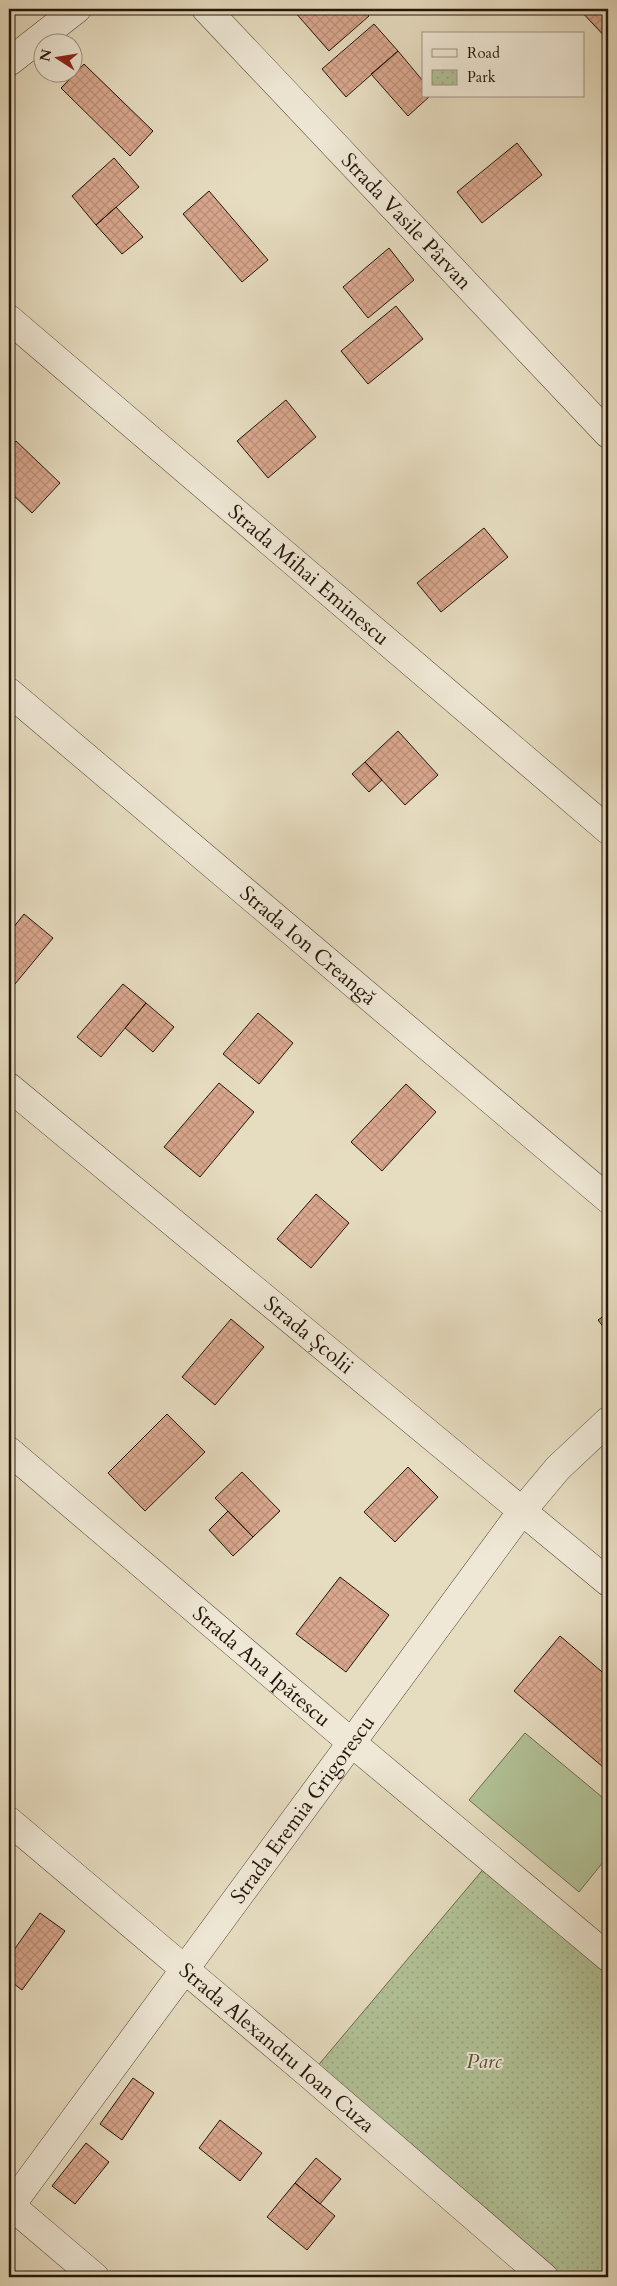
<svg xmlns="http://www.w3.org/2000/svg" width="617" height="2286" font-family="Cardo,serif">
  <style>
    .park { fill: url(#park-dots); stroke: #6a6a50 }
    .pitch { fill: #b1c196; stroke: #6a6a50 }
    .building { fill: url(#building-cross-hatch); stroke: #241409 }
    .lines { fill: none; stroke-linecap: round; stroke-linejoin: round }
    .minor-casing { stroke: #544637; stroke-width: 29 }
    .minor { stroke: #efe8d6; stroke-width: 28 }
    .labels { text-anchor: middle; stroke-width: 4; stroke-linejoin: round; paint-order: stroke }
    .street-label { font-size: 21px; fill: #241409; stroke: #efe8d6 }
    .park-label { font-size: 21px; font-style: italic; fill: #55513a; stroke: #efe8d6 }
  </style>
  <defs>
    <pattern id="park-dots" width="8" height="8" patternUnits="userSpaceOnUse" patternTransform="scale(1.25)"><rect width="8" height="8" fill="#b1c196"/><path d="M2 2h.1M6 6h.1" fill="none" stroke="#98a580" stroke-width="1.8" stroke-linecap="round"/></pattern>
    <pattern id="building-cross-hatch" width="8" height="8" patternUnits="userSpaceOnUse" patternTransform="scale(1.25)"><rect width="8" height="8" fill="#d9a78e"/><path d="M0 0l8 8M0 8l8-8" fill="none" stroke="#ba8f79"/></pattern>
  </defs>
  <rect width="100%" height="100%" fill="#e6dcc0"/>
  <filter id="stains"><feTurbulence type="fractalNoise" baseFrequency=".004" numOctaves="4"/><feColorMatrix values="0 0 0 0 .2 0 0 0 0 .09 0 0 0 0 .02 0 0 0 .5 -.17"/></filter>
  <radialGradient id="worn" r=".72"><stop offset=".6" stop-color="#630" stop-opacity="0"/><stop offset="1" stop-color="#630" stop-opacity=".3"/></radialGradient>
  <path class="park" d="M 491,1860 L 608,1957 L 608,2277 L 544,2277 L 310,2075 Z"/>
  <path class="pitch" d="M 525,1733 L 608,1802 L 608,1856 L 579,1892 L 469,1800 Z"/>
  <path class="building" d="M 297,9 L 363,9 L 369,16 L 329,51 L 294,11 Z
    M 579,9 L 608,9 L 608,40 Z
    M 374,24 L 398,51 L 346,97 L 322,69 Z
    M 398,51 L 423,81 L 423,96 L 430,96 L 408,116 L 371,74 Z
    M 84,64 L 153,131 L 130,156 L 61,88 Z
    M 517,143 L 542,175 L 482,223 L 457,192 Z
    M 114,158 L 139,187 L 96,225 L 72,196 Z
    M 209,191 L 268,260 L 242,282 L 183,214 Z
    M 116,207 L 143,237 L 122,254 L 96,225 Z
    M 389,248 L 414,280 L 368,318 L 343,287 Z
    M 396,306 L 423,339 L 368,384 L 341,351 Z
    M 286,400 L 316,437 L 268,478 L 237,441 Z
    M 16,441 L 60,483 L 32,513 L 9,491 L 9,449 Z
    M 484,528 L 508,557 L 441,612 L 417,583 Z
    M 398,731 L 438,775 L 405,805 L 365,762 Z
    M 365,762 L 382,780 L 369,792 L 352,774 Z
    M 24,914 L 53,938 L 15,984 L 9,979 L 9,933 Z
    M 123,984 L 146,1003 L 101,1057 L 77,1037 Z
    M 146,1003 L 174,1027 L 153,1052 L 125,1028 Z
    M 258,1013 L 293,1043 L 259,1084 L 223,1054 Z
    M 219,1083 L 254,1112 L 200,1177 L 164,1147 Z
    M 406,1084 L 436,1112 L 382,1171 L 351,1142 Z
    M 316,1194 L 349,1223 L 311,1268 L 277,1239 Z
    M 608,1313 L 608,1333 L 598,1320 Z
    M 231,1319 L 264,1347 L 215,1405 L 182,1377 Z
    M 167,1414 L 205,1452 L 145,1511 L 108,1473 Z
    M 408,1467 L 438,1497 L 395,1542 L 364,1512 Z
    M 242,1472 L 280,1511 L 253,1537 L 215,1498 Z
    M 228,1511 L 253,1537 L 233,1556 L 209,1530 Z
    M 340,1577 L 389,1615 L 346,1672 L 296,1634 Z
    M 560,1636 L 608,1677 L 608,1761 L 603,1767 L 514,1691 Z
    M 40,1913 L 65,1931 L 22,1990 L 9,1980 L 9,1957 Z
    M 133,2078 L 154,2093 L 122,2140 L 100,2124 Z
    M 220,2120 L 262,2153 L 240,2181 L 199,2148 Z
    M 86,2143 L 109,2162 L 75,2204 L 52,2186 Z
    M 316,2158 L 341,2179 L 320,2204 L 295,2183 Z
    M 295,2183 L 335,2216 L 307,2250 L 267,2217 Z"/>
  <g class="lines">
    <defs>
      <g id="minor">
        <path id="s1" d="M 206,9 L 608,434"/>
        <path d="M 9,62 L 77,9"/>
        <path id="s2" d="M 9,319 L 608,830"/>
        <path id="s3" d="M 9,692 L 608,1199"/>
        <path id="s4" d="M 9,1087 L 608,1582"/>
        <path id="s5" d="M 9,1451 L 352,1743 L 608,1957"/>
        <path id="s6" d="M 9,1821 L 310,2075 L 544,2277"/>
        <path d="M 9,2204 L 95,2277"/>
        <path id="s7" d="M 9,2208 L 522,1511 L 558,1468 L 608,1421"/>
      </g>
    </defs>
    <use href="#minor" class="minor-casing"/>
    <use href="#minor" class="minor"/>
  </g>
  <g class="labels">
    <g class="street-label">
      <text dy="7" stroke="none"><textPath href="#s1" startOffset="292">Strada Vasile Pârvan</textPath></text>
      <text dy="7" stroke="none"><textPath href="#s2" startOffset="394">Strada Mihai Eminescu</textPath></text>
      <text dy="7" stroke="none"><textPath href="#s3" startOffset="392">Strada Ion Creangă</textPath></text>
      <text dy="7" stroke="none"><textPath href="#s4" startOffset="389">Strada Școlii</textPath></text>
      <text dy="7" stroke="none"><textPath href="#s5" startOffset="332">Strada Ana Ipătescu</textPath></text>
      <text dy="7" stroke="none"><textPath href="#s7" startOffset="495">Strada Eremia Grigorescu</textPath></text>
      <text dy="7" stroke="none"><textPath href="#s6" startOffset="351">Strada Alexandru Ioan Cuza</textPath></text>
    </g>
    <g class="park-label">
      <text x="484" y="2068">Parc</text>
    </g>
  </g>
  <rect width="617" height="2286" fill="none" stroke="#e6dcc0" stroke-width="30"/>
  <rect x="10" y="10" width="597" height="2266" fill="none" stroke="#241409" stroke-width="2.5"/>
  <rect x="15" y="15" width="587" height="2256" fill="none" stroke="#241409"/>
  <rect x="422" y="32" width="162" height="65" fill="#efe8d6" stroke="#9e9384"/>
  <rect x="432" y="49" width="25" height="8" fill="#efe8d6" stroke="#9e9384"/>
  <text x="467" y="58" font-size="15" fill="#241409">Road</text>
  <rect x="432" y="70" width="25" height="15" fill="url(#park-dots)" stroke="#9e9384"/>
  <text x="467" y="82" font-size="15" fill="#241409">Park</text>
  <g transform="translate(58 58) rotate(282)"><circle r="24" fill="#efe8d6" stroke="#9e9384"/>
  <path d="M0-4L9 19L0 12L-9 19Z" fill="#8f2418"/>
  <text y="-8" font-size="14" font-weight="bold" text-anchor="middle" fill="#241409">N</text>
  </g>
  <rect width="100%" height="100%" filter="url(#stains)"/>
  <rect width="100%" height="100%" fill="url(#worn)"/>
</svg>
